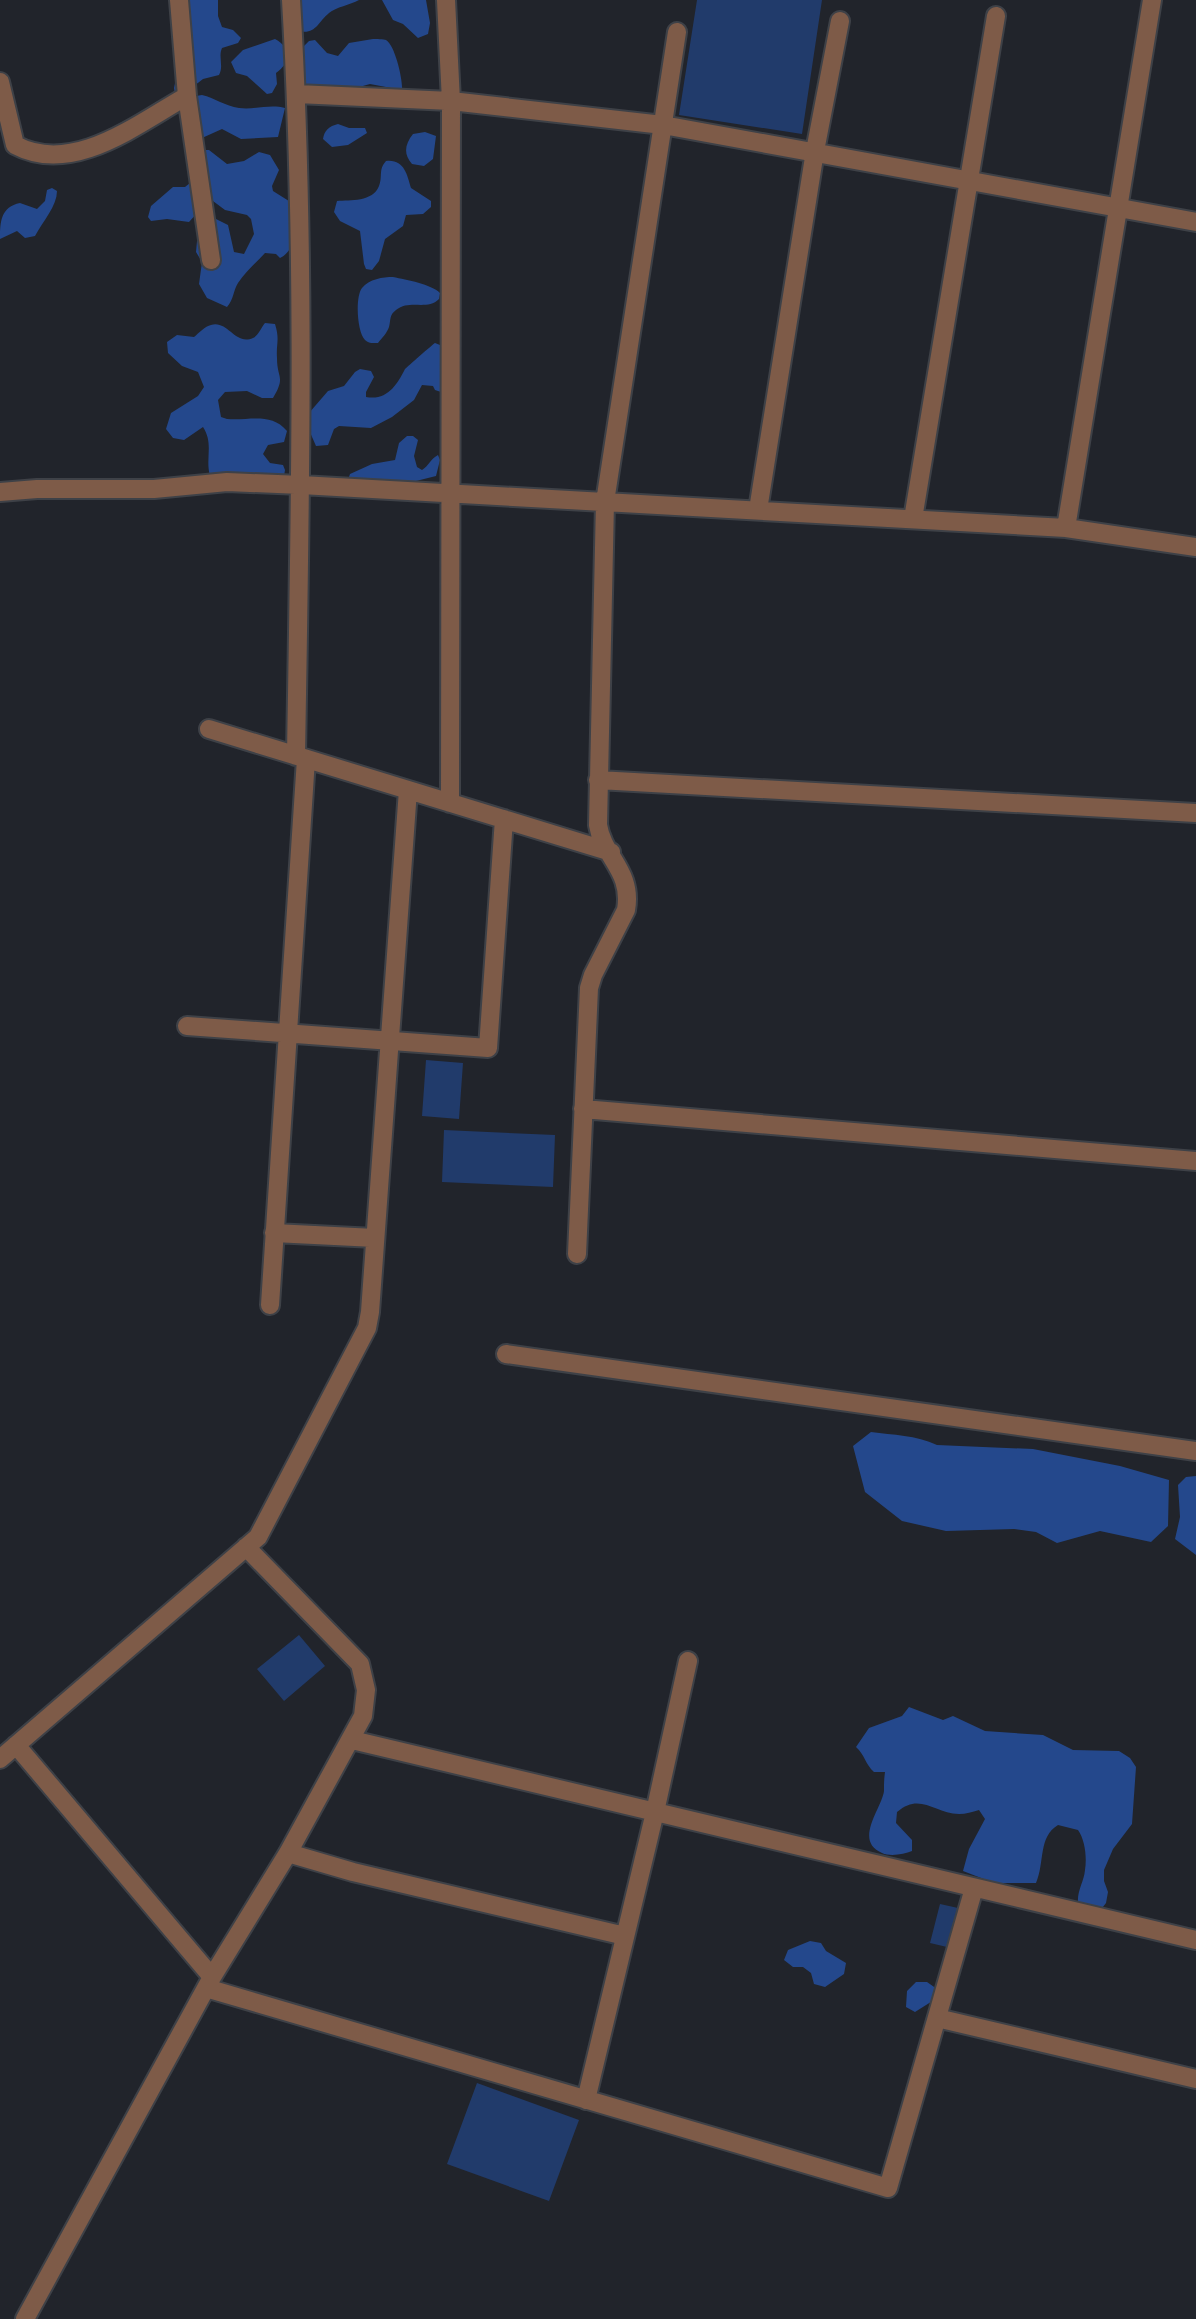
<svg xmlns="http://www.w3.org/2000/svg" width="1196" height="2319" font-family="Karla,sans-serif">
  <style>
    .green { fill: #213b6b }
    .forest { fill: #24488c }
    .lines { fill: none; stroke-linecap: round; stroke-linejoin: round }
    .minor-casing { stroke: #3e4147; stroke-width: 22 }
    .minor { stroke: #7e5b48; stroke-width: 18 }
  </style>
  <rect width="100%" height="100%" fill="#21242b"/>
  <path class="green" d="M 697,0 L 822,0 L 802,134 L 679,115 Z
    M 426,1060 L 463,1063 L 459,1119 L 422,1116 Z
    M 444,1130 L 555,1135 L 553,1187 L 442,1182 Z
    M 299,1635 L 325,1666 L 284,1701 L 257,1669 Z
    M 940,1904 L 958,1908 L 947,1947 L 930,1943 Z
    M 477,2083 L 579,2120 L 549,2201 L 447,2164 Z"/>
  <path class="forest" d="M 172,0 L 218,0 L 218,16 L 222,27 L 233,30 L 241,38 L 238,43 L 222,48 C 218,57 224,66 219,75 L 203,79 L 194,86 L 175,94 L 174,88 L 182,48 C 175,43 170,41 172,31 L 182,25 Z
    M 291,0 L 359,0 C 350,5 336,7 329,13 C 317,23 316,35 298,31 Z
    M 382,0 L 426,0 L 430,23 L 428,34 L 418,38 L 403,24 L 393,20 Z
    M 275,39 C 293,49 290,63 276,73 L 277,84 L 272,93 L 267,94 L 247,76 L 236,73 L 231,62 L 243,50 Z
    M 373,39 C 376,39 384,39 386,40 C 395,45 403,80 402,90 L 370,84 L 341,92 L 319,90 L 303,83 L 300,50 L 309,41 L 315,40 L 327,53 L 338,56 L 349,43 Z
    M 202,95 C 215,98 225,106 239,108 C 255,110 269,104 285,108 L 278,137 L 241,139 L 222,129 L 202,138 L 200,114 L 195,110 L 196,96 Z
    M 338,124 L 349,128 L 365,128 L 367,133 L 348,145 L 332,147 L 323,139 C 324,131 329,126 338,124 Z
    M 425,132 L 436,136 L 433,159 L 424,166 L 412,164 C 403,154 405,144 413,134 Z
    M 203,150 L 209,150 L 227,164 L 244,161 L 259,152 L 270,155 L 279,170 L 272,186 L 273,191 L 300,208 C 297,225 297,250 280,258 L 276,254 L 265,253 C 256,263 246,271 238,283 C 233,291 234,299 227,307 L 207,298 L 199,284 L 202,262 L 196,252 L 197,241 L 214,218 L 228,225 L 234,252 L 244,254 L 254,234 L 251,219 L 247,215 L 225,210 L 213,201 L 207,202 L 189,222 L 167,219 L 151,221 L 148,217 L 151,206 L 173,187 L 185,187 L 190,183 Z
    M 386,161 C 404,159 407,174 411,188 L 431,201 L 431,207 L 423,214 L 406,215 L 403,226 L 385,239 L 379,261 L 372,270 L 366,269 L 364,264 L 360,231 L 340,221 L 334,212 L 337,201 C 350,200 373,202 379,186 C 383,176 378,170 386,161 Z
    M 52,188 L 57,191 C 57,206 43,221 35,236 L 25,238 L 17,231 L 0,239 C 0,221 1,207 20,203 L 37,209 L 45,201 L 47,190 Z
    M 393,277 C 407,280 431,284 440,293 L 439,299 C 427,311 410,299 396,310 C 389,315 391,320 389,327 C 387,333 382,338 378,343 C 373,343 369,344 365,340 C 357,332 355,297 362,288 C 369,279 383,277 393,277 Z
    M 265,323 L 275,324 C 280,340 276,343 277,358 C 277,379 286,376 273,398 L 262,398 L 247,391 L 225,392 L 218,400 L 221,417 L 227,419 C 249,421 271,412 287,431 L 284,442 L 268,445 L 263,454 L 270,463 L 283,465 L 285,470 L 284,476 L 210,476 C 205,458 214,444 203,427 L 184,440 L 173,438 L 166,429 L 171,413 L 198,396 L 204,387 L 198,372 L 182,366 L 168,353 L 167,342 L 177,335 L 194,337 C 199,333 205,326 211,325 C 228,320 235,346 253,338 C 258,336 261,328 265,323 Z
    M 435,343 L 440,345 L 444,354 L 446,387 L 441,392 L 435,390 L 433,386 L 422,385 L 414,400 L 392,417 L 371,428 L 339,426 L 334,429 L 328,445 L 316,446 L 309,430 L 309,413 L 328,391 L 344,386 L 355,372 L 360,369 L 371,371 L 374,377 L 366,392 L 366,397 C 387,401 397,385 405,369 C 407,367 432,345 435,343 Z
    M 407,436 L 413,436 L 418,440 L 414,456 L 417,467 L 422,470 C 429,466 430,459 438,455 L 440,460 L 436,476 L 404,484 L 388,481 C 374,489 359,503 343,494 L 350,474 L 372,464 L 395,460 L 399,443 Z
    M 871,1432 C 893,1435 916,1435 937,1445 L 1033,1449 L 1120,1466 L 1169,1480 L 1168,1526 L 1151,1542 L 1100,1531 L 1057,1543 L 1036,1532 L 1014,1529 L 946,1531 L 902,1521 L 865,1492 L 853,1446 Z
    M 1196,1476 L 1196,1555 L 1175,1539 L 1180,1517 L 1178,1485 L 1186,1477 Z
    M 909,1707 L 943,1720 L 953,1716 L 985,1731 L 1043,1735 L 1073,1750 L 1119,1751 L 1130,1758 L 1136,1767 L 1132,1824 L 1113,1849 L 1104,1870 L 1104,1881 L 1108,1892 L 1106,1903 L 1099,1912 L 1088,1909 L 1078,1903 C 1077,1890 1084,1882 1085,1870 C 1087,1857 1085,1840 1078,1830 L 1058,1825 C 1038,1837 1045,1862 1036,1883 L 994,1883 L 963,1871 L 969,1849 L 985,1819 L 979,1810 C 972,1812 966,1814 959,1814 C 934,1813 920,1792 897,1812 L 896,1823 L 912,1840 L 912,1851 C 904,1854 891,1857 882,1853 C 853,1841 882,1808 884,1791 C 884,1784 884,1779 885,1772 L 874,1772 C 865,1764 865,1755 856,1747 L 869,1728 L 902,1716 Z
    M 810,1941 L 821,1943 L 826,1951 L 846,1963 L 844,1974 L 825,1987 L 814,1984 L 811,1973 L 803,1967 L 793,1967 L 784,1960 L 788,1950 Z
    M 916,1982 L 927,1982 L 937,1989 L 934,2000 L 915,2012 L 906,2007 L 907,1991 Z"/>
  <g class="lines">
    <defs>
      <path id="minor" d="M 179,0 L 187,96 L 211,260
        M 291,0 C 306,251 300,504 296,756
        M 446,0 L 451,101 L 450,803
        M 0,82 L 15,145 C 73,176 137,124 187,96
        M 297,94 L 451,101 L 663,125 L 1196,222
        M 0,492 L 37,489 L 154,489 L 227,482 L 301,485 L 1066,528 L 1196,547
        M 758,510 L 815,151 L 840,21
        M 913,519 L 996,16
        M 1066,528 L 1152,0
        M 209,729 L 611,852
        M 598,780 L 1196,813
        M 187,1026 L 488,1048 L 504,819
        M 583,1109 L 1196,1161
        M 274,1233 L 375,1238
        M 577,1254 L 589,988 L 593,975 L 626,910 C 633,871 603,857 598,825 L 605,502 L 677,32
        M 270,1305 L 306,759
        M 506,1354 L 1196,1451
        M 352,1740 L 1196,1940
        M 16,1745 L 212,1977
        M 0,1759 L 258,1537 L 367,1328 L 370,1312 L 408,790
        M 288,1853 L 353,1872 L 625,1936
        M 206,1988 L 888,2188 L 974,1888
        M 937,2018 L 1196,2079
        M 586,2100 L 655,1812 L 688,1661
        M 25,2319 L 212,1977 L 288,1853 L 363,1716 L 366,1690 L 360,1664 L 246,1547"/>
    </defs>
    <use href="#minor" class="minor-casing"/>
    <use href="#minor" class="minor"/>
  </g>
</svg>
